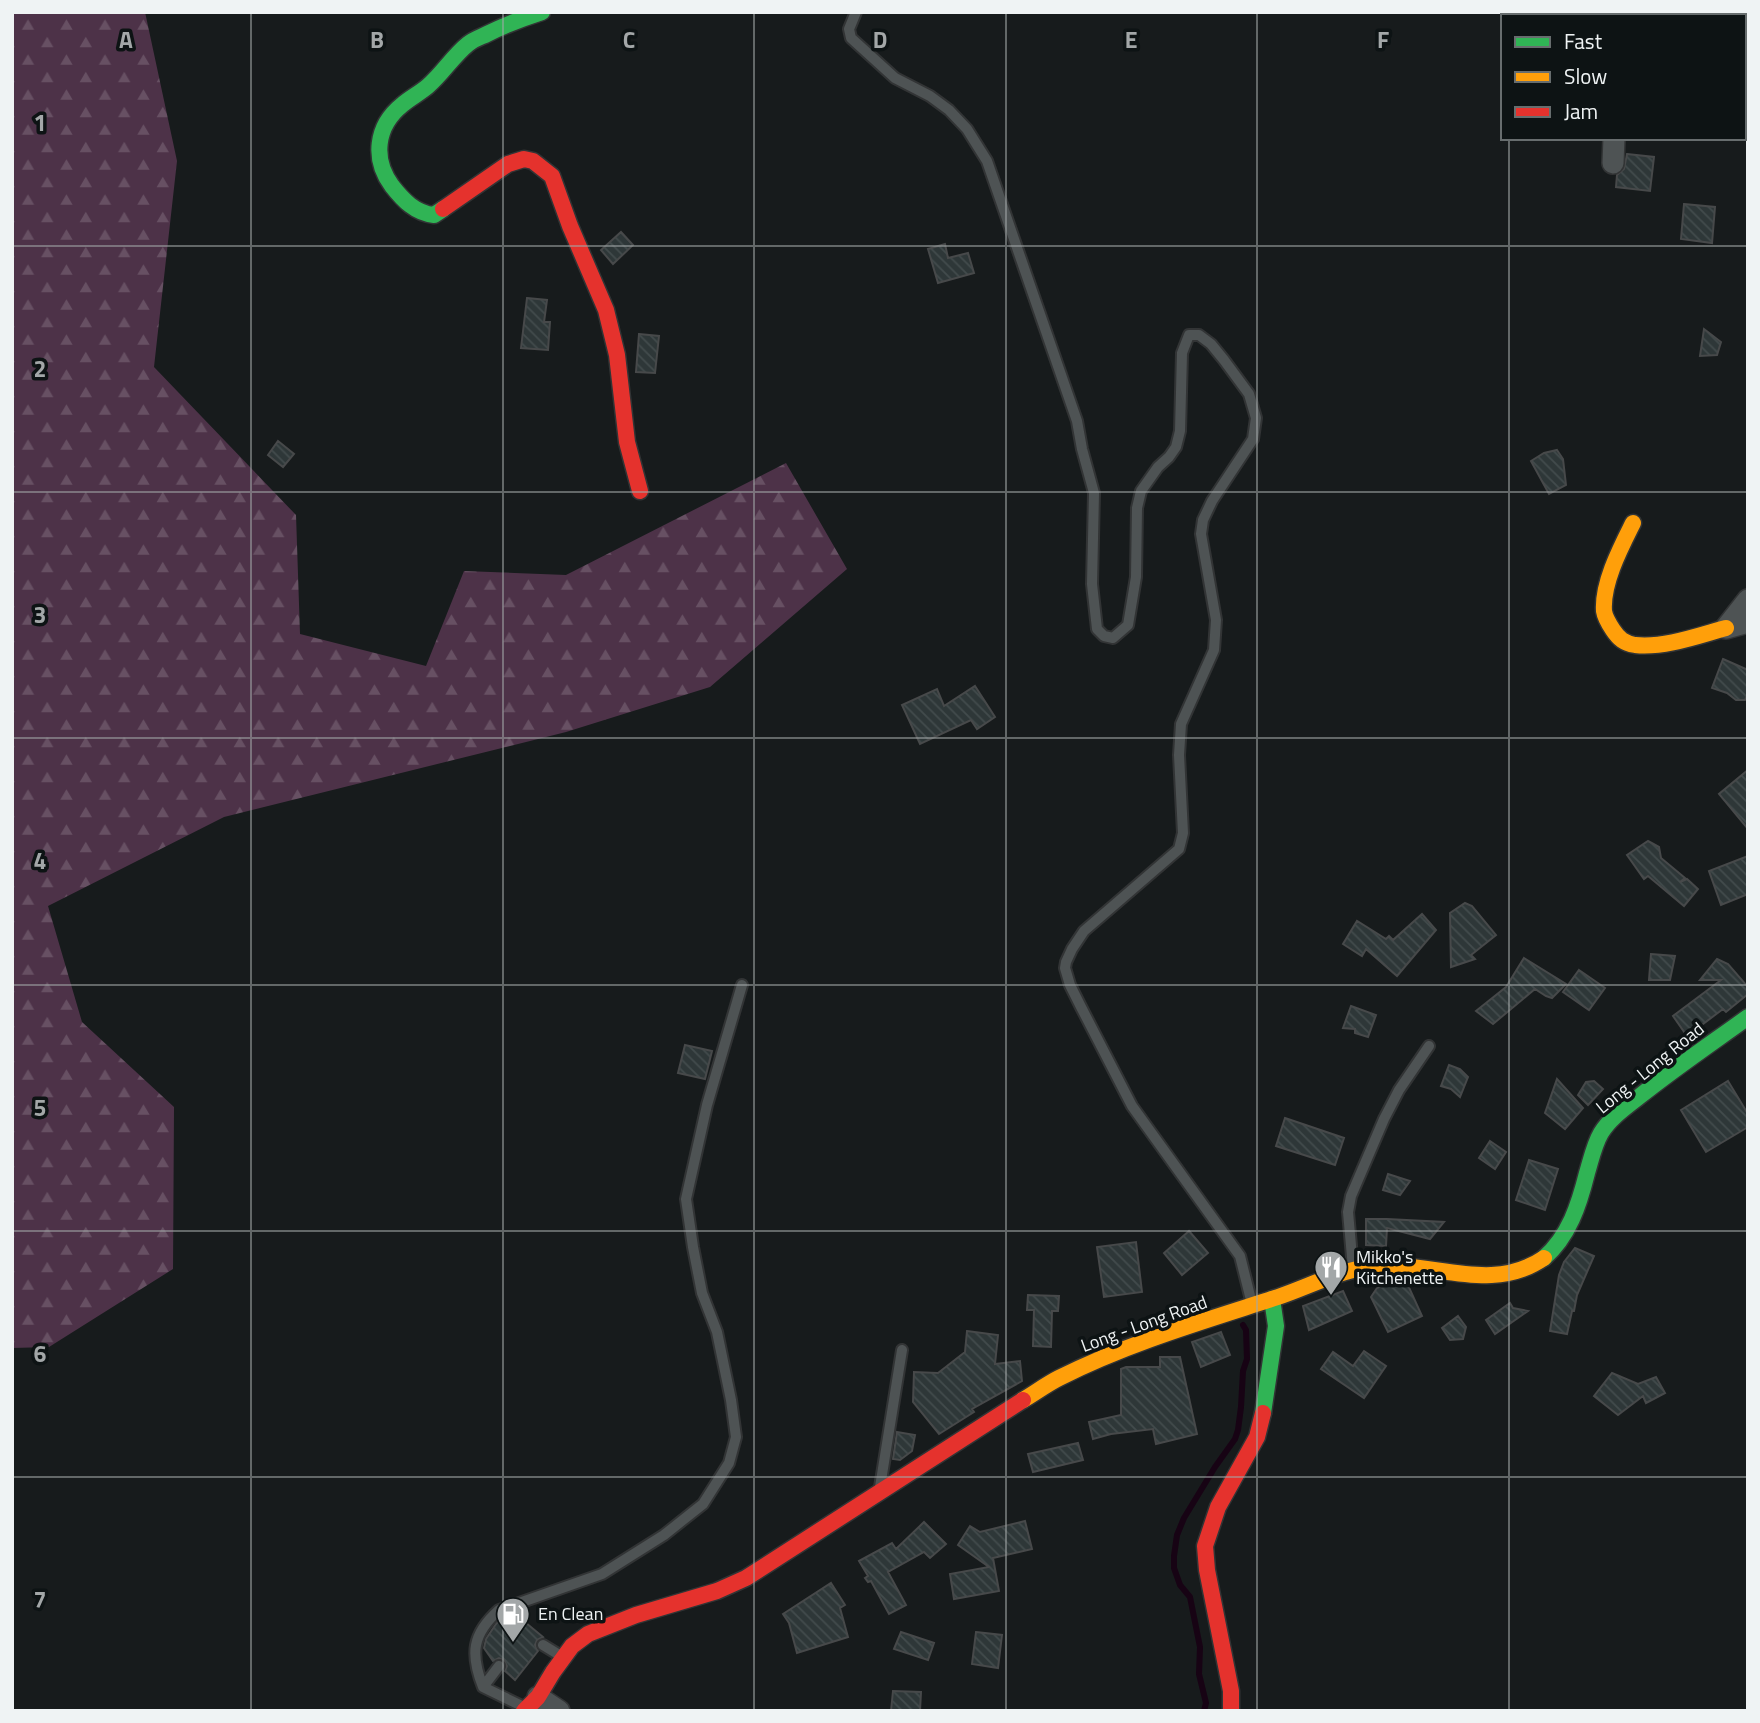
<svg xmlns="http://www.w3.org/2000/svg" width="1760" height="1723" font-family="'Titillium Web',sans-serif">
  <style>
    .forest { fill: url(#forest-firs) }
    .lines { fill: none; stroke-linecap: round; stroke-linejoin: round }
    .stream { stroke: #170314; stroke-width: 6 }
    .building { fill: url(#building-back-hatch); stroke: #47494a; stroke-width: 2 }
    .lane-casing { stroke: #323435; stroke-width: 14 }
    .street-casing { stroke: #323435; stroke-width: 24 }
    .fast-casing { stroke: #323435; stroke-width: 19 }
    .slow-casing { stroke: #323435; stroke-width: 19 }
    .jam-casing { stroke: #323435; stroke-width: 19 }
    .lane { stroke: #4e5354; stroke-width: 10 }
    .street { stroke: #4e5354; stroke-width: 21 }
    .fast { stroke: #30b455; stroke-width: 16 }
    .slow { stroke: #ff9f0a; stroke-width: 16 }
    .jam { stroke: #e5322d; stroke-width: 16 }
    .grid { fill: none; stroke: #a3a7a8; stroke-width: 2; stroke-opacity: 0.55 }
    .labels { text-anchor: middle; stroke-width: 7; stroke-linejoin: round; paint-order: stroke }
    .street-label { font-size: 18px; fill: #eff3f4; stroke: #0d1314 }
    .poi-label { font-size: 18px; fill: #eff3f4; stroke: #0d1314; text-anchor: start }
    .grid-label { font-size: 23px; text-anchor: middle; font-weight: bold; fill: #a3a7a8; stroke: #0d1314; stroke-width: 7; stroke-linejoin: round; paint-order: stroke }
  </style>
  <defs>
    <pattern id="forest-firs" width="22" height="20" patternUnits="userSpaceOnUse" patternTransform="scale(1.75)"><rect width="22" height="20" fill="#4d3248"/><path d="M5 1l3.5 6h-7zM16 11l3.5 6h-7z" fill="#675063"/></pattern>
    <pattern id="building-back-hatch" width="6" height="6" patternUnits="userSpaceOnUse" patternTransform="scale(1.75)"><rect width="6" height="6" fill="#2e3738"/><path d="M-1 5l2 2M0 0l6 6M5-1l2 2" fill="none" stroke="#424b4c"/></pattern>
  </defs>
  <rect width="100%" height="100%" fill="#171b1c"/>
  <path class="forest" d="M 12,12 L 145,12 L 177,161 L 154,367 L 296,515 L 300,634 L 426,666 L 464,571 L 566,575 L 786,463 L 847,569 L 710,687 L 566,732 L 224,817 L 48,906 L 82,1022 L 174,1107 L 173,1269 L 49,1347 L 12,1348 Z"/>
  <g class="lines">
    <path class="stream" d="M 1204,1711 L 1206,1703 L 1199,1674 L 1200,1647 L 1190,1597 L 1180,1585 L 1174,1568 L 1174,1556 L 1177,1535 L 1184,1518 L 1215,1467 L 1235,1439 L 1238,1430 L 1241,1407 L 1243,1371 L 1247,1359 L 1246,1330 L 1243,1325"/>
  </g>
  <path class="building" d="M 1627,154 L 1654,157 L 1650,191 L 1616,187 L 1617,175 L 1624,169 Z
    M 1684,204 L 1715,207 L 1712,243 L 1681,239 Z
    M 621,232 L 633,245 L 613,264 L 601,250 Z
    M 945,244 L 948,258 L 968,253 L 974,273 L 938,283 L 928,249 Z
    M 527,298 L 547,300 L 544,322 L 550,322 L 548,350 L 521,348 Z
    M 1704,329 L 1721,342 L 1717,355 L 1700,356 Z
    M 639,334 L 659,336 L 655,373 L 636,372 Z
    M 278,441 L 294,454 L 283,467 L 268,455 Z
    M 1557,450 L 1563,459 L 1566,485 L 1549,494 L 1531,461 L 1544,453 Z
    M 1723,659 L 1748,670 L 1748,694 L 1745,700 L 1736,700 L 1727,693 L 1712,688 Z
    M 975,686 L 995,717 L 977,729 L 971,720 L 920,744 L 902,705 L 937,689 L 944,706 Z
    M 1748,770 L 1748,829 L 1719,794 Z
    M 1648,841 L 1659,847 L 1661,858 L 1685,878 L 1680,882 L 1687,879 L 1698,889 L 1684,906 L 1648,876 L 1644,879 L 1627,855 Z
    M 1748,856 L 1748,894 L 1721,905 L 1709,871 Z
    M 1465,903 L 1472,906 L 1496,935 L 1471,955 L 1475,959 L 1451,967 L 1450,913 Z
    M 1422,914 L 1436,930 L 1397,976 L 1366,949 L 1362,956 L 1343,944 L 1357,921 L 1386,939 L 1389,936 L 1393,940 Z
    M 1651,954 L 1675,956 L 1670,980 L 1649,980 Z
    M 1524,958 L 1566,984 L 1552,998 L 1546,996 L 1535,989 L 1493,1024 L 1476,1011 L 1506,987 Z
    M 1717,959 L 1728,964 L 1748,987 L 1748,994 L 1726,1012 L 1723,1009 L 1687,1036 L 1673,1016 L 1721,980 L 1700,980 Z
    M 1579,970 L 1605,988 L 1589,1010 L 1563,992 Z
    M 1351,1006 L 1376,1015 L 1368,1037 L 1355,1033 L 1355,1029 L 1343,1028 Z
    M 685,1045 L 712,1051 L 705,1079 L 678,1073 Z
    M 1449,1065 L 1460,1069 L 1468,1077 L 1460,1097 L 1451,1089 L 1441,1086 Z
    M 1557,1079 L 1583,1108 L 1565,1129 L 1545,1113 Z
    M 1594,1081 L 1603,1089 L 1588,1105 L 1578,1095 L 1586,1082 Z
    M 1728,1081 L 1748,1114 L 1748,1127 L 1706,1152 L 1681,1110 Z
    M 1285,1118 L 1344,1138 L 1335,1165 L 1276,1146 Z
    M 1490,1141 L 1506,1152 L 1495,1169 L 1479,1158 Z
    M 1529,1160 L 1558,1169 L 1545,1210 L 1516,1200 Z
    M 1388,1174 L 1410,1181 L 1400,1195 L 1383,1190 Z
    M 1366,1219 L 1387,1219 L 1444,1222 L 1430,1239 L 1387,1228 L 1386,1246 L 1366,1245 Z
    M 1189,1231 L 1208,1253 L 1182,1275 L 1164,1253 Z
    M 1136,1242 L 1142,1292 L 1104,1297 L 1097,1247 Z
    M 1575,1248 L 1594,1256 L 1577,1295 L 1574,1311 L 1572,1311 L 1567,1334 L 1550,1331 L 1559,1275 L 1564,1262 Z
    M 1389,1282 L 1407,1283 L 1422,1316 L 1388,1332 L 1371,1297 L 1377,1288 Z
    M 1343,1291 L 1352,1311 L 1309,1330 L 1303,1306 Z
    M 1028,1295 L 1059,1296 L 1058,1311 L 1052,1311 L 1051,1347 L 1033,1346 L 1034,1310 L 1027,1310 Z
    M 1510,1303 L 1513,1308 L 1528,1311 L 1495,1334 L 1486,1320 Z
    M 1458,1316 L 1466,1327 L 1463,1339 L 1450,1340 L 1442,1328 Z
    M 967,1331 L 998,1335 L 995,1364 L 1020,1361 L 1022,1381 L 972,1409 L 974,1412 L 939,1434 L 913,1402 L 914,1372 L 938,1373 L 965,1352 Z
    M 1221,1332 L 1230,1355 L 1201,1367 L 1192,1342 Z
    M 1364,1351 L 1386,1366 L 1364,1398 L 1321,1369 L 1333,1352 L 1353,1366 Z
    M 1160,1357 L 1180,1357 L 1197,1434 L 1156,1444 L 1153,1429 L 1111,1434 L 1093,1439 L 1089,1422 L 1121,1415 L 1121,1369 L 1126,1367 L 1160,1367 Z
    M 1612,1373 L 1638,1384 L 1656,1377 L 1665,1393 L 1646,1403 L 1643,1396 L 1618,1415 L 1594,1396 Z
    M 897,1432 L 915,1435 L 912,1451 L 900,1460 L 893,1459 Z
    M 1078,1443 L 1083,1460 L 1033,1472 L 1028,1454 Z
    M 1025,1521 L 1032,1549 L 993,1558 L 999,1591 L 954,1599 L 950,1574 L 989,1567 L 958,1545 L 970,1526 L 980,1532 Z
    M 924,1522 L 946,1544 L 930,1558 L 924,1552 L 888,1572 L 906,1605 L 889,1614 L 871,1581 L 868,1582 L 865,1578 L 868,1576 L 859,1561 L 892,1543 L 896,1549 Z
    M 831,1583 L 845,1605 L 840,1608 L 848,1637 L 797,1653 L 789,1623 L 783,1614 Z
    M 514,1613 L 543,1637 L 537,1640 L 535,1645 L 538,1651 L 515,1680 L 505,1671 L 507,1666 L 504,1660 L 499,1658 L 493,1661 L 484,1648 L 486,1639 L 496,1624 L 503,1617 Z
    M 901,1632 L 934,1643 L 928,1660 L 894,1649 Z
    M 976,1632 L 1002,1635 L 998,1668 L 972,1664 Z
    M 893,1691 L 921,1692 L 920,1711 L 891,1711 Z"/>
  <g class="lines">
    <defs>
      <path id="lane" d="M 856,12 L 849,29 L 851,38 L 895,78 L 930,96 L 949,110 L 967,129 L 987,161 L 1077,421 L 1082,449 L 1094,493 L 1092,584 L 1097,629 L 1104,636 L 1113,638 L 1128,625 L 1136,577 L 1137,508 L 1141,491 L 1158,467 L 1169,457 L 1176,447 L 1180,431 L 1182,353 L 1189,335 L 1199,335 L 1211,344 L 1224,360 L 1249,394 L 1256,418 L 1253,439 L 1212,501 L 1203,520 L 1201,534 L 1216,620 L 1214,650 L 1181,724 L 1179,755 L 1183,833 L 1179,849 L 1084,931 L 1072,949 L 1066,962 L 1065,968 L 1070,985 L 1081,1007 L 1132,1106 L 1240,1256 L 1252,1304
        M 1353,1268 L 1348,1212 L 1351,1196 L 1384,1119 L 1399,1090 L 1429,1046
        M 880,1487 L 902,1350
        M 543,1645 L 561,1656
        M 483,1687 L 499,1666
        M 526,1708 L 483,1687 C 470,1654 472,1634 499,1610 L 602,1574 L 664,1535 L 703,1504 L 729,1463 L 736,1437 L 731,1400 L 717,1332 L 702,1293 L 693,1247 L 686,1199 L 707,1105 L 742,985"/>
      <path id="street" d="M 1633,16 L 1635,13 L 1651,13 L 1663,16
        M 1744,41 L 1748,43
        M 1613,163 L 1614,138
        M 1748,600 L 1726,628 L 1748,622
        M 538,1697 L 559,1711"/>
      <path id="fast" d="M 443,209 L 434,215 C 415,213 403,200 392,186 C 372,159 376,126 402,105 C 410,98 420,93 428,86 C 443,73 453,56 468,44 C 474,39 481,37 487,34 C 505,25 523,18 542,12
        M 1544,1258 C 1569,1236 1579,1205 1587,1173 C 1591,1160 1594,1145 1601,1133 C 1610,1118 1626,1107 1640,1096 C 1675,1068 1712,1043 1748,1017
        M 1263,1413 L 1276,1326 L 1272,1299"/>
      <path id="slow" d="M 1633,523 C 1621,547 1602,583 1604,611 C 1605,618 1609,624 1613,630 C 1619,639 1624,643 1635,645 C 1665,648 1697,636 1726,628
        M 1023,1400 C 1035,1393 1047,1384 1059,1378 C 1128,1343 1204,1321 1278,1297 C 1308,1287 1337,1271 1369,1267 C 1429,1258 1488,1296 1544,1258"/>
      <path id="jam" d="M 443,209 L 508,164 L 524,159 L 533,161 L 552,176 L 570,226 L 606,310 L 617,355 L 627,442 L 640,491
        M 524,1711 L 538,1697 L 553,1672 L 572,1646 L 588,1634 L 636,1615 L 717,1591 L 746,1578 L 1023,1400
        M 1231,1711 L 1231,1691 L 1207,1570 L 1205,1546 L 1218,1507 L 1257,1437 L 1263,1413"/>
    </defs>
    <use href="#lane" class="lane-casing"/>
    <use href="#street" class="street-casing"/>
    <use href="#fast" class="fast-casing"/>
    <use href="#slow" class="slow-casing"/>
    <use href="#jam" class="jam-casing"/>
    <use href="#lane" class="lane"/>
    <use href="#street" class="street"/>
    <use href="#fast" class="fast"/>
    <use href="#slow" class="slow"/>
    <use href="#jam" class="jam"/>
  </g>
  <path class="grid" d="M 251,12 L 251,1711M 503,12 L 503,1711M 754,12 L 754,1711M 1006,12 L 1006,1711M 1257,12 L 1257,1711M 1509,12 L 1509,16M 1509,138 L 1509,1711M 12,246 L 1748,246M 12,492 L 1748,492M 12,738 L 1748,738M 12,985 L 1748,985M 12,1231 L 1748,1231M 12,1477 L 1748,1477"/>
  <defs>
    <symbol id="restaurant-pin" viewBox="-11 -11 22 30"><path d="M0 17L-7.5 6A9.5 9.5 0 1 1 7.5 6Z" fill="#a3a7a8" stroke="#0d1314"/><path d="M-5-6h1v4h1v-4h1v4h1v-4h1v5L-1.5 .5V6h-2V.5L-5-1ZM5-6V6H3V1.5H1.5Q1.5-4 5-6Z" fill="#fff"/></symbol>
    <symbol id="fuel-pin" viewBox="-11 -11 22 30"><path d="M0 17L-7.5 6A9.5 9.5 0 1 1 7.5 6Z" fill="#a3a7a8" stroke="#0d1314"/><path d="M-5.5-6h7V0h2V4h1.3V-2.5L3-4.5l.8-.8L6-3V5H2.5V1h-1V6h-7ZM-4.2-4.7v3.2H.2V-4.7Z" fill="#fff"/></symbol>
  </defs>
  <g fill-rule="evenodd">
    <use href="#restaurant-pin" x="1312" y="1248" width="38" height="52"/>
    <use href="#fuel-pin" x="494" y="1595" width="38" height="52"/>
  </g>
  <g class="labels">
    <g class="street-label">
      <text transform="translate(1650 1068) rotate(-39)" y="6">Long - Long Road</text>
      <text transform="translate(1144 1324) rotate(-20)" y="6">Long - Long Road</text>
    </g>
    <g class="poi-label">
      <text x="1356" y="1263">Mikko's<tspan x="1356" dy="21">Kitchenette</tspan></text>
      <text x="538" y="1620">En Clean</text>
    </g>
  </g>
  <g class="grid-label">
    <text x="126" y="48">A</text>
    <text x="377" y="48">B</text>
    <text x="629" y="48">C</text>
    <text x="880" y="48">D</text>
    <text x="1131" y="48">E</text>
    <text x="1383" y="48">F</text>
    <text x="40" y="131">1</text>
    <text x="40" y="377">2</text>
    <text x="40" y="623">3</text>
    <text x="40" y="869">4</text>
    <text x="40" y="1116">5</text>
    <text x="40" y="1362">6</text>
    <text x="40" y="1608">7</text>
  </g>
  <rect width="1760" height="1723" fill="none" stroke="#eff3f4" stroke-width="28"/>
  <rect x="1501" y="14" width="245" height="126" fill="#0d1314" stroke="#676d6e" stroke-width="2"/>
  <rect x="1515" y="37" width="35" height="10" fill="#30b455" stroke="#676d6e" stroke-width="2"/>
  <text x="1564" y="49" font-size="21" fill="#eff3f4">Fast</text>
  <rect x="1515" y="72" width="35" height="10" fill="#ff9f0a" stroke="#676d6e" stroke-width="2"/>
  <text x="1564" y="84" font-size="21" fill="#eff3f4">Slow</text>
  <rect x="1515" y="107" width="35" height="10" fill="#e5322d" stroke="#676d6e" stroke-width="2"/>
  <text x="1564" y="119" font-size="21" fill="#eff3f4">Jam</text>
</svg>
